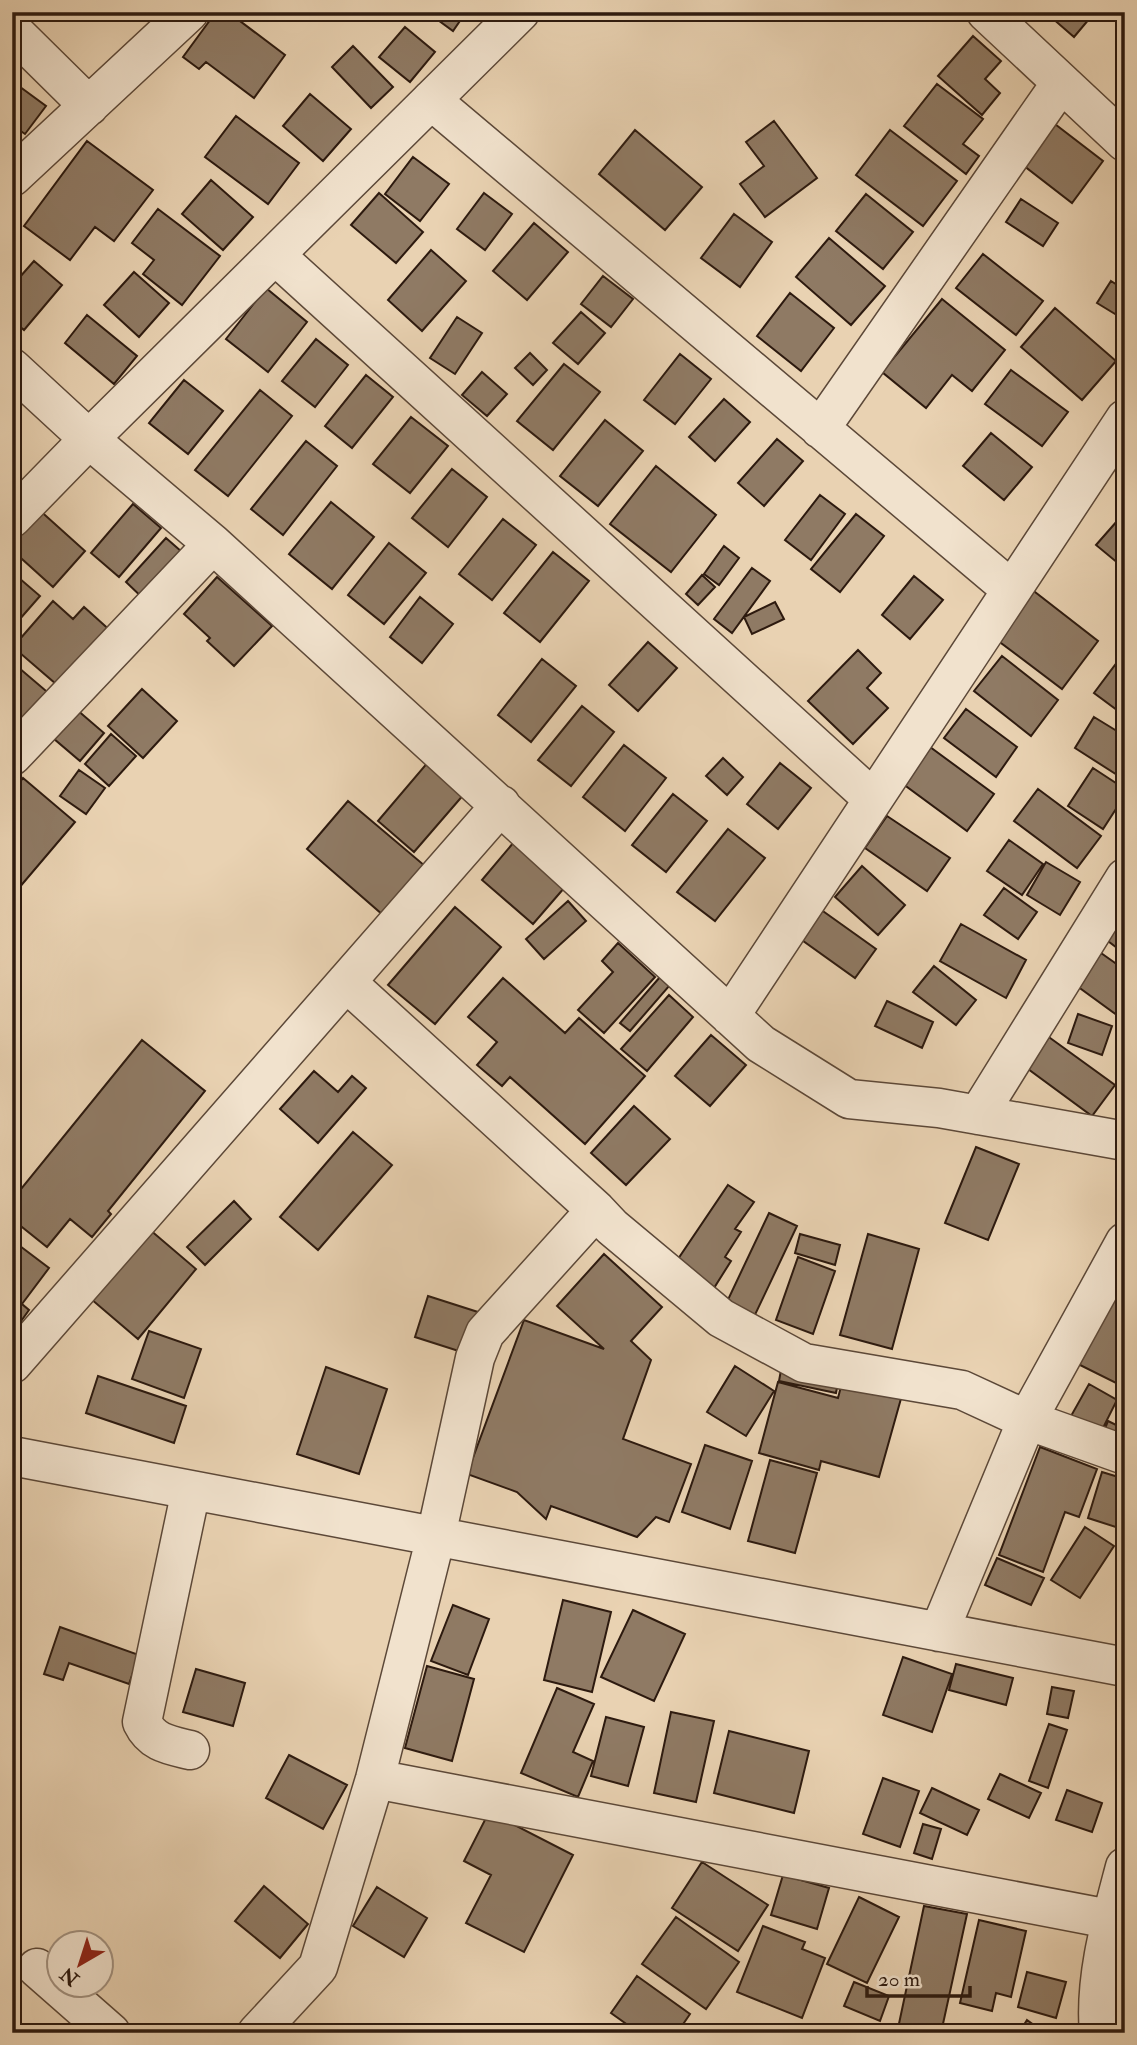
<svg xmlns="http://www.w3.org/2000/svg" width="1137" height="2045" font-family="'IM FELL Double Pica',serif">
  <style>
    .building { fill: #8f7a64; stroke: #2d1a0f; stroke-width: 2 }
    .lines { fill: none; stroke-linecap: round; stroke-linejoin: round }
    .minor-casing { stroke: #5c4838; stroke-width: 41 }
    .minor { stroke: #f1e2cd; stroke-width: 38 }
  </style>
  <rect width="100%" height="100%" fill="#e9d2b2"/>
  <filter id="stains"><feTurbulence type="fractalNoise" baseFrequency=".00286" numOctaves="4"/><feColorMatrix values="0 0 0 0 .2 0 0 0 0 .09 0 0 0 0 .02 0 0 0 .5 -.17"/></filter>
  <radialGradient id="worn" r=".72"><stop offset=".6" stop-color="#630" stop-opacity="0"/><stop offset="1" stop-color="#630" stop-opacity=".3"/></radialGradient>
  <path class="building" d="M 216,12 L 228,12 L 285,55 L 254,98 L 206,62 L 199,69 L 183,57 Z
    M 427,12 L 466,12 L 453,31 Z
    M 1057,12 L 1095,12 L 1074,37 L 1052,18 Z
    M 405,27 L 435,52 L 410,82 L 379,57 Z
    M 973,36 L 1001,61 L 985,79 L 1000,93 L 982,115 L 938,76 Z
    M 353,46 L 393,87 L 371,108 L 332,67 Z
    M 12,81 L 46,106 L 25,134 L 12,125 Z
    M 937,84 L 983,119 L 963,144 L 979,156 L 966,174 L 904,126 Z
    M 310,94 L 351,129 L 323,161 L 283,126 Z
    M 236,116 L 299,163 L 268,204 L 205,157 Z
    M 774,121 L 817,178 L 765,217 L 740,184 L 764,166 L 746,142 Z
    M 1051,121 L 1103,161 L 1072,203 L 1019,162 Z
    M 635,130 L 702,187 L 665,230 L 599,174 Z
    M 890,130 L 957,181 L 923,226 L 856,175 Z
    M 87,141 L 153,190 L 114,241 L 95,227 L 70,260 L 24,226 Z
    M 413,157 L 449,184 L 420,221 L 385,194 Z
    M 211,180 L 253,217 L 223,250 L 182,214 Z
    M 379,193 L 423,232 L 396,263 L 351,225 Z
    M 484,193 L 512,214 L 485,250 L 457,229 Z
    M 866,194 L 913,232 L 883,269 L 836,231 Z
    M 1021,199 L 1058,223 L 1043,246 L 1006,222 Z
    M 158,209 L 220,256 L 182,305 L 143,274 L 154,260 L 132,243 Z
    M 734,214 L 772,242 L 740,287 L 701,258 Z
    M 534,223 L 568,252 L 527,300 L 493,271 Z
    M 829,238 L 885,286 L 851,325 L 796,277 Z
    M 431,250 L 466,281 L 422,331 L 388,300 Z
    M 983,254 L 1043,301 L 1016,335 L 956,288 Z
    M 34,261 L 62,285 L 24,330 L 12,320 L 12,286 Z
    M 134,272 L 169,303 L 139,337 L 104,305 Z
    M 603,276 L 633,299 L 611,327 L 581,304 Z
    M 1111,281 L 1125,290 L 1125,320 L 1097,303 Z
    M 266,288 L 307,322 L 268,372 L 226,339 Z
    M 790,293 L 834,328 L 801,371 L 757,336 Z
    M 942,299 L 1005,350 L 972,391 L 952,375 L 926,408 L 882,372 Z
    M 1055,308 L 1116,361 L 1082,400 L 1021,347 Z
    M 581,312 L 605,333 L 578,364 L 553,343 Z
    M 87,315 L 137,356 L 114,384 L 65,343 Z
    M 457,317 L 482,333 L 455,374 L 430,358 Z
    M 316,339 L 348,365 L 315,407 L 282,381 Z
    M 530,353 L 547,370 L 533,385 L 515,368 Z
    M 680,354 L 711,379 L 675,424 L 644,400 Z
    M 564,364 L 600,392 L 553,450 L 517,421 Z
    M 1011,370 L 1068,412 L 1042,446 L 985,404 Z
    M 482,372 L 507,394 L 487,416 L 462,395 Z
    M 366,375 L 393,397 L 352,448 L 325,426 Z
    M 184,380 L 223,411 L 188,454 L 149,423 Z
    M 260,390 L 292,416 L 228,496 L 195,470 Z
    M 724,399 L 750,422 L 715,461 L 689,437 Z
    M 411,417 L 448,446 L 410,493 L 373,464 Z
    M 605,420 L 643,451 L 598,506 L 560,476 Z
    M 991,433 L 1032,467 L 1004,500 L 963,466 Z
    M 777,439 L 803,461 L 764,506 L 738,483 Z
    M 306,441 L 337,466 L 283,535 L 251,509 Z
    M 656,466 L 716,515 L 671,572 L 610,524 Z
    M 452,469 L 487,497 L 448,547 L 412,518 Z
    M 820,495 L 845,514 L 811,560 L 785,540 Z
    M 331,502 L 374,537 L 332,589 L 289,554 Z
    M 133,504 L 161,528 L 119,577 L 91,553 Z
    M 36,507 L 85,551 L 53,587 L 12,550 L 12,535 Z
    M 1125,512 L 1125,558 L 1119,564 L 1096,545 Z
    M 856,514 L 884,536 L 840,592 L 811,569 Z
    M 503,519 L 536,545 L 492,600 L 459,574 Z
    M 166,538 L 190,559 L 149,604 L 126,582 Z
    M 389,543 L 426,573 L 384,624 L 348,595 Z
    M 724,546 L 739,558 L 719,585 L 704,574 Z
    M 553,552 L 589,581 L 540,642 L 504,613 Z
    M 752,568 L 770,581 L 732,633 L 714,619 Z
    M 12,572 L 40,596 L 12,628 Z
    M 702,575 L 715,587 L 698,605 L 686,594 Z
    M 914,576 L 943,600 L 910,639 L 882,615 Z
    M 217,577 L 272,626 L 234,666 L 207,641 L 210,638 L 184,614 Z
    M 1026,585 L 1098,641 L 1062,689 L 989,634 Z
    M 420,597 L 453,624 L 422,663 L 390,637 Z
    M 53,601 L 73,619 L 84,607 L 113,633 L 63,690 L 13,647 Z
    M 775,602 L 784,619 L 752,634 L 744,617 Z
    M 648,642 L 677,668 L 638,711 L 609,685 Z
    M 858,650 L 881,673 L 867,688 L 888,708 L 853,744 L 808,701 Z
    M 1002,656 L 1058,700 L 1031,736 L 974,691 Z
    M 542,659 L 576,686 L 531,742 L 498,715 Z
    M 12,662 L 52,696 L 12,742 Z
    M 1115,665 L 1125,673 L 1125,716 L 1094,693 Z
    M 142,689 L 177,721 L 143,758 L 108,726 Z
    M 582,706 L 614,732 L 571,786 L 538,760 Z
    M 76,709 L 104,733 L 80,761 L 53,738 Z
    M 966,709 L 1017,747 L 996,777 L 944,738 Z
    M 1094,717 L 1125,736 L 1125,780 L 1075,748 Z
    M 111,734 L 136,756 L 109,786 L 85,764 Z
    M 926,744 L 994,794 L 967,831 L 899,781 Z
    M 624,745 L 666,778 L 625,831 L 583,797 Z
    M 723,758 L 743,777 L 727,795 L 706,776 Z
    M 429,761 L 465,793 L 414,852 L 378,821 Z
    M 780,763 L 811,788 L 778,829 L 747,804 Z
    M 1093,768 L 1125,789 L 1125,795 L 1103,829 L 1068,806 Z
    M 79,770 L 105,788 L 86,814 L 60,796 Z
    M 23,778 L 75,822 L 13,895 L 12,791 Z
    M 1038,789 L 1101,836 L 1077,868 L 1014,821 Z
    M 673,794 L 707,821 L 666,872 L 632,845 Z
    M 348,801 L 425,866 L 383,915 L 307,849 Z
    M 887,816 L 950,858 L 927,891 L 865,848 Z
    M 728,829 L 765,858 L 715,921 L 677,892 Z
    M 519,836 L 571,880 L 533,924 L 482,880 Z
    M 1009,840 L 1043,864 L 1022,895 L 987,871 Z
    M 1046,862 L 1080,882 L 1060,915 L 1027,895 Z
    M 862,866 L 905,905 L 878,935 L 835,897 Z
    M 1004,888 L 1037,912 L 1018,939 L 984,915 Z
    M 568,901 L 586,921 L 544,959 L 526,939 Z
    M 455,907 L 501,947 L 435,1024 L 388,985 Z
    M 820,909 L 876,949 L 855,978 L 799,938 Z
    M 1125,911 L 1125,954 L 1104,938 Z
    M 961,924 L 1026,960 L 1006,998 L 940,961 Z
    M 618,943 L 655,977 L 604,1033 L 578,1010 L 613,972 L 602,961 Z
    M 1101,953 L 1125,970 L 1125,1021 L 1077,986 Z
    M 934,966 L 976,1000 L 956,1025 L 913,992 Z
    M 660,977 L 670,985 L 630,1031 L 620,1023 Z
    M 503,978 L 565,1033 L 579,1018 L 645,1076 L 585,1144 L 510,1077 L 502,1086 L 477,1065 L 497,1042 L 468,1017 Z
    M 669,995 L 693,1017 L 647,1071 L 621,1049 Z
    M 887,1001 L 933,1022 L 922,1048 L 875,1026 Z
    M 1078,1014 L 1112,1026 L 1102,1055 L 1068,1043 Z
    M 711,1035 L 746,1065 L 710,1106 L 675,1076 Z
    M 1046,1035 L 1115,1085 L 1092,1116 L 1024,1066 Z
    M 142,1040 L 205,1091 L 108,1211 L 111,1214 L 92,1237 L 70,1219 L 47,1247 L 12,1219 L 12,1200 Z
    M 314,1071 L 338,1092 L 352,1076 L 366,1088 L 318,1143 L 280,1109 Z
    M 634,1106 L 670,1139 L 626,1185 L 591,1153 Z
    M 353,1132 L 392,1165 L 318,1250 L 280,1217 Z
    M 976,1147 L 1019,1164 L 988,1240 L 945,1223 Z
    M 728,1185 L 754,1202 L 735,1229 L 741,1232 L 725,1257 L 731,1261 L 714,1288 L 676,1262 Z
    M 234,1201 L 251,1219 L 205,1265 L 187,1247 Z
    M 769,1213 L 797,1226 L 753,1319 L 725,1306 Z
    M 149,1229 L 196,1269 L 138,1339 L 91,1299 Z
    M 800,1234 L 840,1245 L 835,1265 L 795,1253 Z
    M 868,1234 L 919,1249 L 892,1349 L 840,1335 Z
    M 12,1240 L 49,1268 L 22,1304 L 29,1310 L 14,1331 Z
    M 604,1254 L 662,1307 L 631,1341 L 651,1360 L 623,1439 L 691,1464 L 669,1522 L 656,1517 L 637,1537 L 551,1506 L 546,1519 L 517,1492 L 467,1474 L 524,1320 L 604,1349 L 557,1306 Z
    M 798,1257 L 835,1271 L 813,1334 L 776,1320 Z
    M 1125,1274 L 1125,1375 L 1120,1385 L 1078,1364 Z
    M 428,1296 L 481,1313 L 468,1354 L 415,1337 Z
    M 149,1331 L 201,1349 L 184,1398 L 132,1379 Z
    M 783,1359 L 840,1371 L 836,1393 L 779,1381 Z
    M 735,1366 L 774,1391 L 746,1436 L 707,1412 Z
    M 326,1367 L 387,1389 L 359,1474 L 297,1454 Z
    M 98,1376 L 186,1406 L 174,1443 L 86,1413 Z
    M 843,1379 L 902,1395 L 879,1477 L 821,1461 L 819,1470 L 759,1453 L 778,1382 L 838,1398 Z
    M 1089,1384 L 1117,1400 L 1101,1432 L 1071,1416 Z
    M 1125,1411 L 1125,1444 L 1103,1434 L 1108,1421 L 1118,1426 Z
    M 705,1445 L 752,1461 L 730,1529 L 682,1512 Z
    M 1040,1447 L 1097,1469 L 1079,1517 L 1065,1512 L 1043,1572 L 999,1555 Z
    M 770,1460 L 817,1473 L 795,1553 L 748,1541 Z
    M 1102,1472 L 1125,1479 L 1125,1521 L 1122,1529 L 1088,1518 Z
    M 1085,1527 L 1114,1546 L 1080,1598 L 1051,1580 Z
    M 997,1558 L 1044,1578 L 1031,1605 L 985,1585 Z
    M 563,1600 L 611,1612 L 592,1692 L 544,1680 Z
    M 453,1605 L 489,1619 L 468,1675 L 431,1661 Z
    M 633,1610 L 685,1634 L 654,1701 L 601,1677 Z
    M 60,1627 L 139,1655 L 129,1684 L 69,1663 L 63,1680 L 44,1674 Z
    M 903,1657 L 952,1674 L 932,1732 L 883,1715 Z
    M 956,1664 L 1013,1678 L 1006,1705 L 949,1690 Z
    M 427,1666 L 474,1679 L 452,1761 L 405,1748 Z
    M 196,1669 L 245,1683 L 233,1726 L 183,1712 Z
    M 1052,1687 L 1074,1691 L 1068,1718 L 1047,1714 Z
    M 557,1688 L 594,1704 L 573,1752 L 593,1761 L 578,1797 L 521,1773 Z
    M 671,1712 L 714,1721 L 696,1802 L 654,1793 Z
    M 606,1717 L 644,1727 L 628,1786 L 591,1776 Z
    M 1049,1724 L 1067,1730 L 1048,1788 L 1029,1781 Z
    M 729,1731 L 809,1751 L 794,1813 L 714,1793 Z
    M 289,1755 L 347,1785 L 323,1829 L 266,1798 Z
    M 1000,1774 L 1041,1793 L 1029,1818 L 988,1799 Z
    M 883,1778 L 919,1791 L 900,1847 L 863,1834 Z
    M 932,1788 L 979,1810 L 967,1835 L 920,1813 Z
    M 1067,1790 L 1102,1803 L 1092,1832 L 1056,1820 Z
    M 489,1812 L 573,1855 L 524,1952 L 466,1923 L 491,1875 L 464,1861 Z
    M 923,1824 L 941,1829 L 932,1859 L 914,1853 Z
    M 702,1862 L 768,1905 L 738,1951 L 672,1908 Z
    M 783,1875 L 829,1888 L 817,1929 L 771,1915 Z
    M 264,1886 L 308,1924 L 280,1958 L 235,1921 Z
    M 377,1887 L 427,1918 L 404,1957 L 353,1926 Z
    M 859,1897 L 899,1917 L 867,1983 L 827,1964 Z
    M 924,1906 L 967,1914 L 941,2033 L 897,2033 Z
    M 676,1917 L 739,1962 L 706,2009 L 642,1964 Z
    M 979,1920 L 1026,1931 L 1011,1997 L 996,1993 L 992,2011 L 960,2003 Z
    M 763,1926 L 805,1942 L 802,1949 L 825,1958 L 802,2018 L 737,1992 Z
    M 1027,1972 L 1066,1982 L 1056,2018 L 1018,2007 Z
    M 637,1976 L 690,2014 L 677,2033 L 639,2033 L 611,2013 Z
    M 854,1982 L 889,1996 L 880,2021 L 844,2006 Z
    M 1027,2020 L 1045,2033 L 1019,2033 Z"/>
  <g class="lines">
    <defs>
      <path id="minor" d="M 986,12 L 1125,142
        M 12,30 L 89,106
        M 431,100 L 1012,590
        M 12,177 L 189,12
        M 275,255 L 873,799
        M 12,368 L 89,439 L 213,544 L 761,1044 L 849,1099 L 939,1108 L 1125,1141
        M 820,429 L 1061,83
        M 12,518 L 89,439 L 520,12
        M 12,756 L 213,544
        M 346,982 L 596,1210 L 612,1227 L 721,1318 L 804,1363 L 962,1390 L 1027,1420 L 1125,1455
        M 730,1016 L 1125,419
        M 978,1115 L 1125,878
        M 12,1364 L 501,805
        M 12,1456 L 1125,1667
        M 939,1632 L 1027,1420 L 1125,1242
        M 190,1750 C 169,1745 152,1743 142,1722 L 191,1490
        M 375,1779 L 1125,1922
        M 37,1968 L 111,2033
        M 257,2033 L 318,1967 L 375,1779 L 436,1536 L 475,1358 L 485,1333 L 596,1210
        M 1099,2033 C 1094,1978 1111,1920 1125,1867"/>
    </defs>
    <use href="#minor" class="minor-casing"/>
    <use href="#minor" class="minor"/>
  </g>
  <rect width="1137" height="2045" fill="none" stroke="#e9d2b2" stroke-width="42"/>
  <rect x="14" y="14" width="1109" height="2017" fill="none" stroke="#2d1a0f" stroke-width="3.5"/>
  <rect x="21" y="21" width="1095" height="2003" fill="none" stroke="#2d1a0f" stroke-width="2"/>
  <g transform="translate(80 1964) rotate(219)"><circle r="33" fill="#f1e2cd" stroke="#a39281" stroke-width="2"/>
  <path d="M0-5L12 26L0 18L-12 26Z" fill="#8f2418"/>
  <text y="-10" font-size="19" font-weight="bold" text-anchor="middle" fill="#2d1a0f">N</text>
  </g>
  <path d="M867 1986v10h103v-10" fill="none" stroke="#2d1a0f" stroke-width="3.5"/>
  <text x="878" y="1986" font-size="21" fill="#2d1a0f" stroke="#f1e2cd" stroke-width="5" paint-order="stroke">20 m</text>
  <rect width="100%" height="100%" filter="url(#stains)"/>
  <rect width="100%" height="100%" fill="url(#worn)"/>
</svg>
